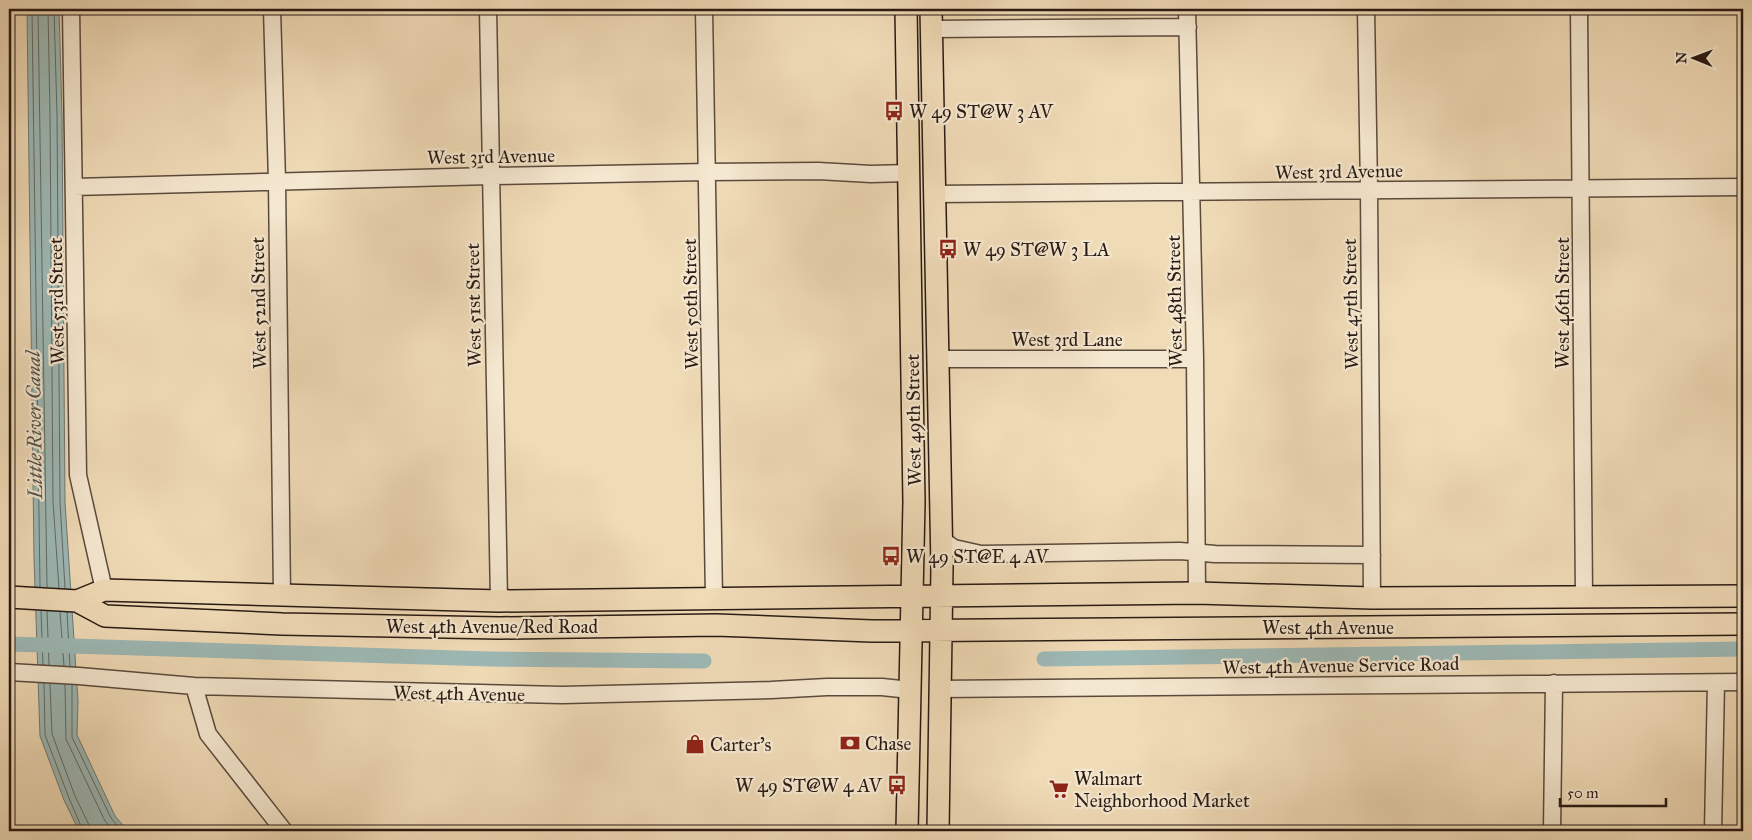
<svg xmlns="http://www.w3.org/2000/svg" width="1752" height="840" font-family="'IM FELL Great Primer',serif">
  <style>
    .water { fill: #9db9b6; stroke: #6e7975 }
    .lines { fill: none; stroke-linecap: round; stroke-linejoin: round }
    .shore { stroke: #626a65; stroke-width: 1 }
    .canal { stroke: #9db9b6; stroke-width: 15 }
    .minor-casing { stroke: #5a4a3d; stroke-width: 19 }
    .major-casing { stroke: #281a14; stroke-width: 24 }
    .minor { stroke: #f5e8d0; stroke-width: 16 }
    .major { stroke: #f0dbb7; stroke-width: 21 }
    .labels { text-anchor: middle; stroke-width: 4.5; stroke-linejoin: round; paint-order: stroke }
    .poi-label { font-size: 19px; fill: #281a14; stroke: #f5e8d0; text-anchor: start }
    .street-label { font-size: 19px; fill: #281a14; stroke: #f5e8d0 }
    .water-label { font-size: 20px; font-style: italic; fill: #51524d; stroke: #f5e8d0 }
  </style>
  <rect width="100%" height="100%" fill="#f0dbb7"/>
  <filter id="stains"><feTurbulence type="fractalNoise" baseFrequency=".004" numOctaves="4"/><feColorMatrix values="0 0 0 0 .2 0 0 0 0 .09 0 0 0 0 .02 0 0 0 .5 -.17"/></filter>
  <radialGradient id="worn" r=".72"><stop offset=".6" stop-color="#630" stop-opacity="0"/><stop offset="1" stop-color="#630" stop-opacity=".3"/></radialGradient>
  <path class="water" d="M 27,9 L 59,9 L 62,115 L 65,502 L 78,701 L 77,735 L 115,816 L 128,831 L 79,831 L 64,800 L 40,736 L 34,558 Z"/>
  <g class="lines">
    <path class="shore" d="M 32,9 L 40,587
      M 38,9 L 47,587
      M 48,9 L 50,115 L 53,502 L 59,588
      M 54,9 L 57,115 L 60,502 L 65,588
      M 41,611 L 43,665
      M 47,611 L 49,665
      M 60,612 L 64,666
      M 67,612 L 70,666
      M 44,683 L 45,735 L 69,798 L 83,831
      M 50,684 L 52,734 L 75,796 L 89,825 L 89,831
      M 65,685 L 66,739 L 105,821 L 114,831
      M 72,685 L 72,737 L 111,818 L 122,831"/>
    <path class="canal" d="M 9,644 L 489,659 L 704,661
      M 1044,659 L 1743,649"/>
    <defs>
      <path id="minor" d="M 71,9 L 78,475 L 104,590
        M 272,9 L 277,181 L 282,596
        M 488,9 L 499,601
        M 704,9 L 714,598
        M 1187,9 L 1195,359 L 1197,593
        M 1366,9 L 1369,190 L 1372,598
        M 1579,9 L 1584,597
        M 932,29 L 1188,27
        M 74,187 L 490,176 L 707,172 L 818,171 L 871,174 L 909,173
        M 934,194 L 1743,187
        M 938,359 L 1195,359
        M 941,539 L 954,548 L 981,554 L 1180,551 L 1215,554 L 1372,555
        M 9,672 L 79,676 L 194,686 L 562,695 L 771,690 L 827,687 L 882,687 L 910,690
        M 194,686 L 208,734 L 284,831
        M 939,689 L 1743,682
        M 1552,831 L 1554,683
        M 1713,831 L 1716,683"/>
      <path id="major" d="M 906,9 L 914,502 L 907,831
        M 931,9 L 942,567 L 938,831
        M 9,597 L 77,601 L 104,590 L 499,601 L 1197,593 L 1372,598 L 1743,596
        M 77,601 L 105,616 L 282,624 L 500,628 L 716,625 L 872,631 L 1743,624"/>
    </defs>
    <use href="#minor" class="minor-casing"/>
    <use href="#major" class="major-casing"/>
    <use href="#minor" class="minor"/>
    <use href="#major" class="major"/>
  </g>
  <defs>
    <symbol id="bus-bare" viewBox="-9 -9 18 18"><path d="M-5-6H5V4H4V6H2V4H-2V6H-4V4H-5ZM-3.5-4V0h7V-4ZM-3.5 1.2v1.5H-2V1.2ZM2 1.2v1.5H3.5V1.2Z" fill="#8f2418" stroke="#f5e8d0" stroke-width="2.5" paint-order="stroke"/></symbol>
    <symbol id="bank-bare" viewBox="-9 -9 18 18"><path d="M-6-4H6V4H-6ZM0-2.3a2.3 2.3 0 1 0 0 4.6a2.3 2.3 0 1 0 0-4.6Z" fill="#8f2418" stroke="#f5e8d0" stroke-width="2.5" paint-order="stroke"/></symbol>
    <symbol id="shop-bare" viewBox="-9 -9 18 18"><path d="M-5-2.5h2.3a2.7 3.5 0 0 1 5.4 0H5L5.5 6h-11ZM-1.5-2.5h3a1.5 2.3 0 0 0-3 0Z" fill="#8f2418" stroke="#f5e8d0" stroke-width="2.5" paint-order="stroke"/></symbol>
    <symbol id="supermarket-bare" viewBox="-9 -9 18 18"><path d="M-6-5.5h2.5l.6 2H6L4.5 2H-2.5L-4.4-4H-6ZM-1.5 3.2a1.3 1.3 0 1 0 .1 0ZM3 3.2a1.3 1.3 0 1 0 .1 0Z" fill="#8f2418" stroke="#f5e8d0" stroke-width="2.5" paint-order="stroke"/></symbol>
  </defs>
  <g fill-rule="evenodd">
    <use href="#bus-bare" x="880" y="97" width="28" height="28"/>
    <use href="#bus-bare" x="934" y="235" width="28" height="28"/>
    <use href="#bus-bare" x="877" y="542" width="28" height="28"/>
    <use href="#bank-bare" x="836" y="729" width="28" height="28"/>
    <use href="#shop-bare" x="681" y="730" width="28" height="28"/>
    <use href="#bus-bare" x="883" y="771" width="28" height="28"/>
    <use href="#supermarket-bare" x="1045" y="775" width="28" height="28"/>
  </g>
  <g class="labels">
    <g class="poi-label">
      <text x="909" y="118">W 49 ST@W 3 AV</text>
      <text x="963" y="256">W 49 ST@W 3 LA</text>
      <text x="906" y="563">W 49 ST@E 4 AV</text>
      <text x="865" y="750">Chase</text>
      <text x="710" y="751">Carter's</text>
      <text x="1074" y="785">Walmart<tspan x="1074" dy="22">Neighborhood Market</tspan></text>
      <text x="882" y="792" text-anchor="end">W 49 ST@W 4 AV</text>
    </g>
    <g class="street-label">
      <text transform="translate(491 156) rotate(-1)" y="7">West 3rd Avenue</text>
      <text transform="translate(1339 171) rotate(-1)" y="7">West 3rd Avenue</text>
      <text transform="translate(56 301) rotate(-91)" y="7">West 53rd Street</text>
      <text transform="translate(1174 301) rotate(-91)" y="7">West 48th Street</text>
      <text transform="translate(258 303) rotate(-91)" y="7">West 52nd Street</text>
      <text transform="translate(1562 303) rotate(-90)" y="7">West 46th Street</text>
      <text transform="translate(690 304) rotate(-91)" y="7">West 50th Street</text>
      <text transform="translate(1350 304) rotate(-91)" y="7">West 47th Street</text>
      <text transform="translate(473 305) rotate(-91)" y="7">West 51st Street</text>
      <text x="1067" y="346">West 3rd Lane</text>
      <text transform="translate(913 420) rotate(-91)" y="7">West 49th Street</text>
      <text x="492" y="633">West 4th Avenue/Red Road</text>
      <text x="1328" y="634">West 4th Avenue</text>
      <text transform="translate(1341 665) rotate(-1)" y="7">West 4th Avenue Service Road</text>
      <text transform="translate(459 693) rotate(1)" y="7">West 4th Avenue</text>
    </g>
    <g class="water-label">
      <text transform="translate(34 425) rotate(-91)" y="7">Little River Canal</text>
    </g>
  </g>
  <rect width="1752" height="840" fill="none" stroke="#f0dbb7" stroke-width="30"/>
  <rect x="10" y="10" width="1732" height="820" fill="none" stroke="#281a14" stroke-width="2.5"/>
  <rect x="15" y="15" width="1722" height="810" fill="none" stroke="#281a14"/>
  <g transform="translate(1694 58) rotate(271)" stroke="#f5e8d0" stroke-width="4" paint-order="stroke">
  <path d="M0-4L9 19L0 12L-9 19Z" fill="#281a14"/>
  <text y="-8" font-size="14" font-weight="bold" text-anchor="middle" fill="#281a14">N</text>
  </g>
  <path d="M1560 798v8h106v-8" fill="none" stroke="#281a14" stroke-width="2.5"/>
  <text x="1567" y="798" font-size="15" fill="#281a14" stroke="#f5e8d0" stroke-width="4" paint-order="stroke">50 m</text>
  <rect width="100%" height="100%" filter="url(#stains)"/>
  <rect width="100%" height="100%" fill="url(#worn)"/>
</svg>
